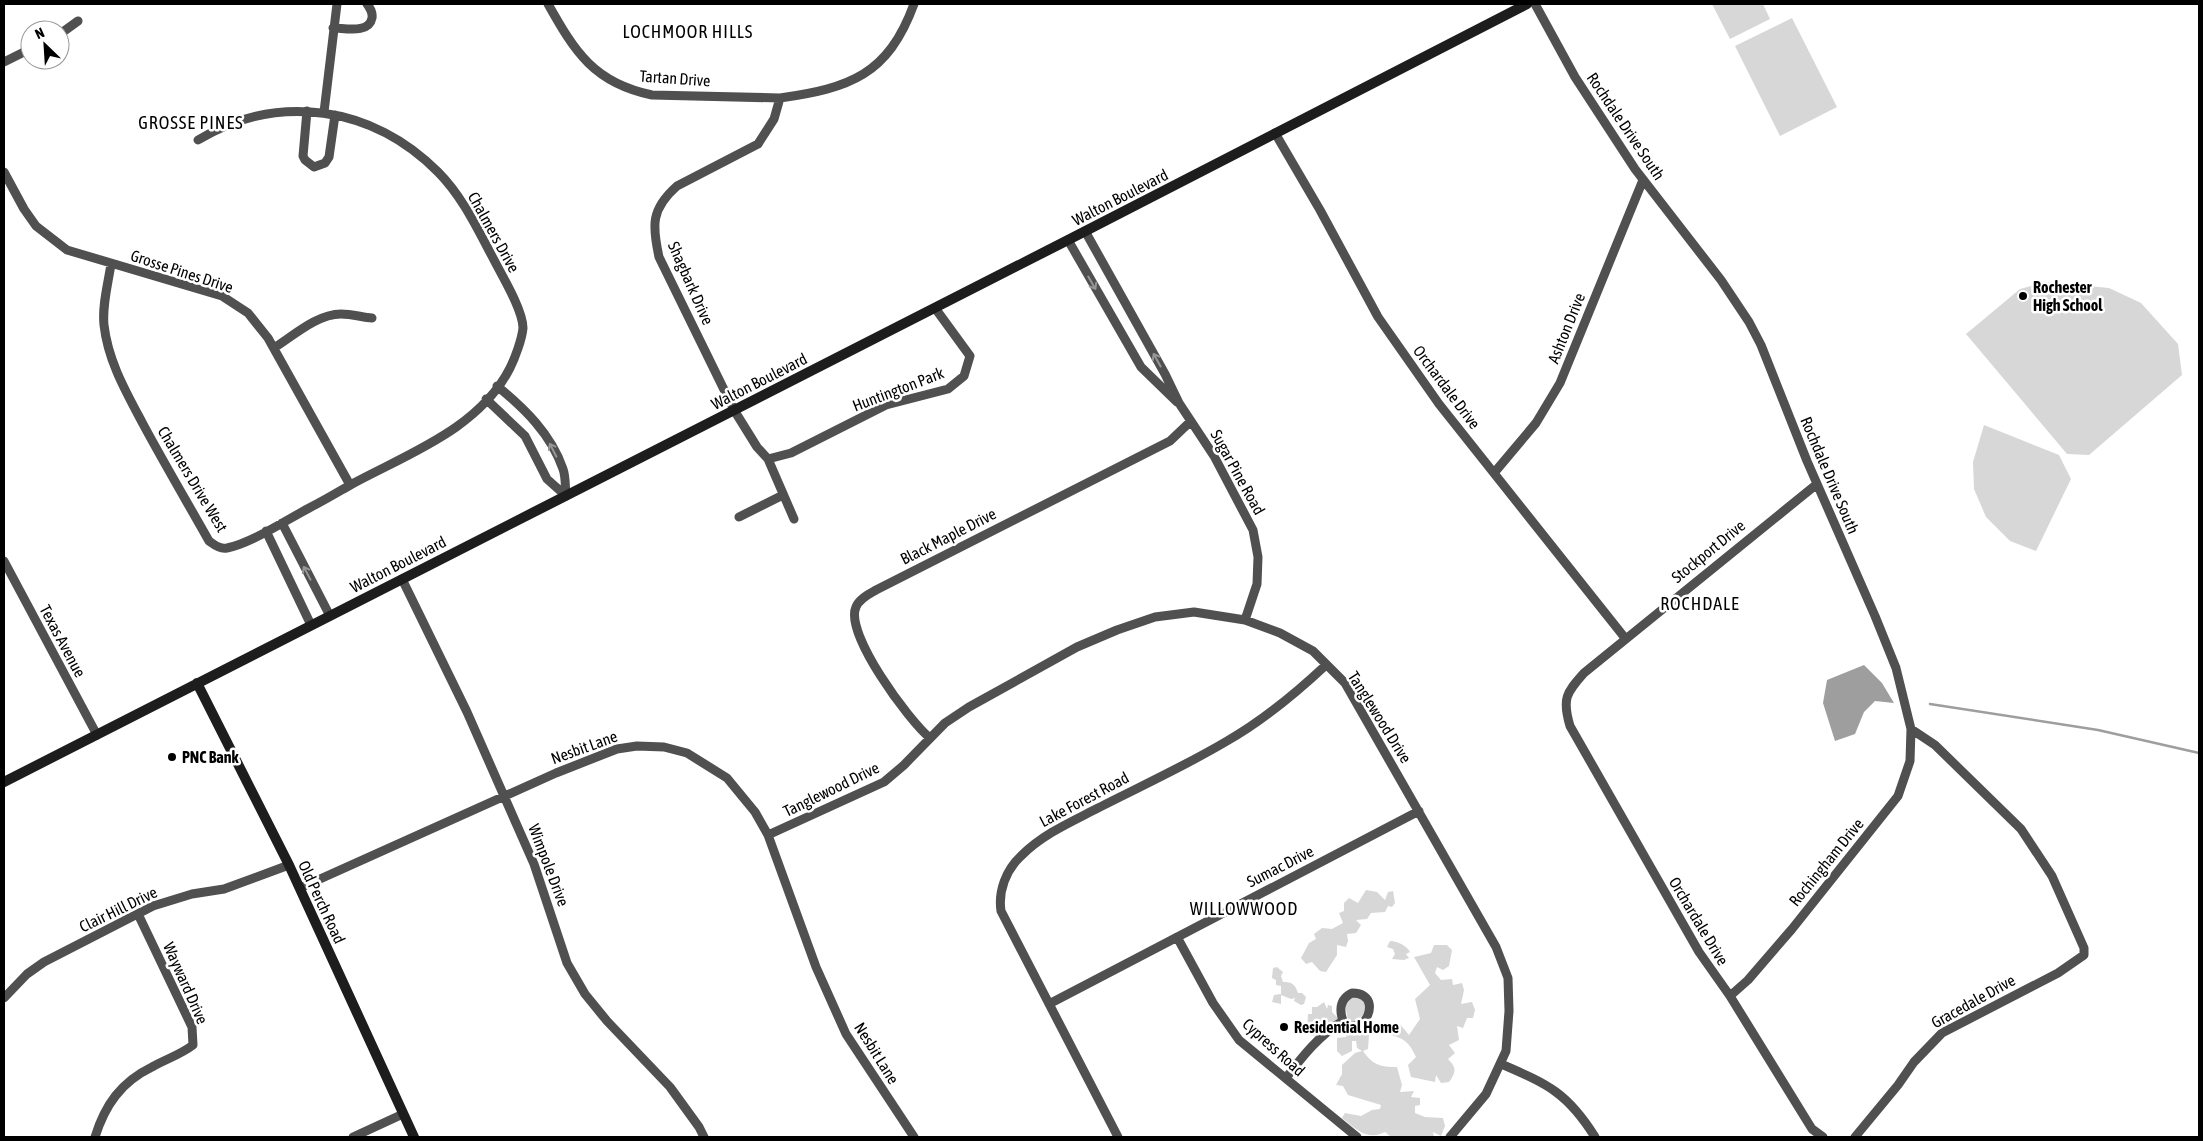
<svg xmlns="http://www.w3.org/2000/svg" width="2203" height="1141" font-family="'Asap Condensed',sans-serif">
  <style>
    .green { fill: #d7d7d7 }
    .water { fill: #9e9e9e }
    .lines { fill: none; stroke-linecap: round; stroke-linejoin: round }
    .stream { stroke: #9e9e9e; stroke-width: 2.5 }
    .street { stroke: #505050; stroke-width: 9 }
    .secondary { stroke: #1d1d1d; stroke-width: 10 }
    .oneway { stroke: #969696 }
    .poi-dot { fill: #000; stroke: #fff; stroke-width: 2 }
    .labels { text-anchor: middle; stroke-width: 5; stroke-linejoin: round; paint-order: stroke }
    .street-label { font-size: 16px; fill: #000; stroke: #fff }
    .poi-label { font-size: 16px; font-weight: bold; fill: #000; stroke: #fff; text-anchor: start }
    .neighbourhood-label { font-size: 18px; letter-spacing: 1px; fill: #000; stroke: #fff }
  </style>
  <rect width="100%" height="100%" fill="#fff"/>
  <path class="green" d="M 1712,4 L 1763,4 L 1770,19 L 1730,39 Z
    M 1792,18 L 1837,107 L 1780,136 L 1735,46 Z
    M 2046,282 L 2109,288 L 2141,303 L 2178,344 L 2182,375 L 2089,455 L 2067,454 L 1966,334 L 2020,289 Z
    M 1984,425 L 2059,455 L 2071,479 L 2036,551 L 2010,541 L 1986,517 L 1974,489 L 1973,462 Z
    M 1366,890 L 1377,892 L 1385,900 L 1388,892 L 1393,891 L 1395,903 L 1392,907 L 1388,906 L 1385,912 L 1371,913 L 1367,919 L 1356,920 L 1361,925 L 1356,933 L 1347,934 L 1348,941 L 1346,947 L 1337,945 L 1337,955 L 1326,972 L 1320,971 L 1312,962 L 1306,964 L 1301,958 L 1309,943 L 1316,939 L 1314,934 L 1322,928 L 1332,929 L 1343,923 L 1339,913 L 1344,911 L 1344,903 L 1349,898 L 1358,903 Z
    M 1390,941 C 1398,941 1407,946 1410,952 L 1406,954 L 1409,958 L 1404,960 L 1392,959 L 1395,954 L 1393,949 L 1387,947 Z
    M 1434,945 L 1447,945 L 1452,950 L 1449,966 L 1443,970 L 1437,967 L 1435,973 L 1441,980 L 1452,979 L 1453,985 L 1462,983 L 1464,990 L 1461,1004 L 1472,1002 L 1475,1010 L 1473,1018 L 1467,1018 L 1463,1028 L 1457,1026 L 1459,1040 L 1449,1045 L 1455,1053 L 1448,1059 C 1457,1068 1456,1072 1449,1082 L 1441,1083 L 1436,1075 L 1435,1082 L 1411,1077 L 1408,1065 L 1416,1057 C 1410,1044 1406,1039 1391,1035 L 1390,1027 L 1399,1023 L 1409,1035 L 1420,1019 L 1415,999 L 1430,985 L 1414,957 L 1431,953 Z
    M 1277,967 L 1283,972 L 1281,976 L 1283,982 C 1292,982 1295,984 1298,993 L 1302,993 L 1306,997 L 1304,1004 L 1301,1005 L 1294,1001 L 1295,998 L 1291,999 L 1281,995 L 1281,1004 L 1272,1002 L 1274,995 L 1281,994 L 1281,986 L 1276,985 L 1276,980 L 1272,978 L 1273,968 Z
    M 1355,995 L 1364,1000 L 1366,1011 L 1355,1024 L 1348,1022 L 1345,1003 Z
    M 1324,1002 L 1327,1009 L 1328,1005 L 1332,1006 L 1332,1012 L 1338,1018 L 1335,1023 L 1338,1032 L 1311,1036 L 1307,1033 L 1308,1014 L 1312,1014 L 1312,1007 L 1317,1007 Z
    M 1357,1028 L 1369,1035 L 1368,1049 L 1363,1051 C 1373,1065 1380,1067 1397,1067 L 1402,1085 L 1400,1092 L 1414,1091 L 1411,1097 L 1420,1098 L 1420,1105 L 1415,1106 L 1415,1113 L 1425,1117 L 1443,1118 L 1445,1126 L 1441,1136 L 1433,1132 L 1434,1137 L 1391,1137 L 1385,1132 C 1367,1141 1356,1129 1342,1118 L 1345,1113 L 1361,1116 L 1372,1110 L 1380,1109 L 1381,1105 L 1348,1095 L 1343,1086 L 1336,1085 L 1342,1074 L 1342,1065 L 1355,1053 L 1362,1051 L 1357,1048 L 1356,1041 L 1352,1041 L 1352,1051 L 1342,1056 L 1337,1051 L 1337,1038 L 1346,1037 L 1349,1029 Z"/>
  <path class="water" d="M 1864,665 L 1882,683 L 1894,703 L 1875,701 L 1864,712 L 1855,734 L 1835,741 L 1823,703 L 1827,680 Z"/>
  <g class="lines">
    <path class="stream" d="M 1930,704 L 2098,730 L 2199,753"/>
    <path class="street" d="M 548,4 C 575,52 594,83 652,95 L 780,98
      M 914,4 C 888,75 850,88 780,98 L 774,119 L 758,144 L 677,186 C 651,209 652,225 659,257 L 734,410 L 757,447 L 768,459 L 791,453 L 886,405 L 948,389 L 964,376 L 970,356 L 935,308
      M 1535,4 L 1575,77 L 1635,169 L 1721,280 L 1749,322 L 1761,345 L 1807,461 L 1875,616 L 1896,668 L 1911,729 L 1935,745 L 2021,829 L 2052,876 L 2084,948 L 2084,955 L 2058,973 L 1942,1033 L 1914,1062 L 1898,1085 L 1855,1137
      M 333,28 C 345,28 369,34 372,18 C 373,12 370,8 367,4
      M 60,34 L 78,21
      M 4,62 L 30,49
      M 307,111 L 303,156 L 305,160 L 314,167 L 325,163 L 329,157 L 335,115
      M 324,112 L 337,4
      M 1275,133 L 1320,210 L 1378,317 L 1439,404 L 1625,638
      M 4,172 L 24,209 L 36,226 L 67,250 L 222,296 L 248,313 L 268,338 L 350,485
      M 1085,231 L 1165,374 L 1179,403 L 1214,456 L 1253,530 L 1258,557 L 1257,584 L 1245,620
      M 1068,240 L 1141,367 L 1177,402
      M 111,264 C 108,284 102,305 104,325 C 108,361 126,392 143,424 C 164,463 187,502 209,541 C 215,545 219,549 227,548 C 252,543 288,519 311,507 C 325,500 338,492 352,484 C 407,454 479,429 510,368 C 515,358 522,339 523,328 C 523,310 501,274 493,258 C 477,228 462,196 438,172 C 373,106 278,92 198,140
      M 274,348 C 293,336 317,314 341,314 C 351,314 362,317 372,318
      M 497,386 C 525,409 551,434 563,469 C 566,477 565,488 566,496
      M 486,399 L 525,436 L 547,479 L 566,496
      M 768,459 L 794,519
      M 1494,473 L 1536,423 L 1560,383 L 1643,180
      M 1817,484 L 1584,673 C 1566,693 1562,699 1570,726 L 1699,952 L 1730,996 L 1812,1129 L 1823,1137
      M 739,517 L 783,495
      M 282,523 L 330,616
      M 266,531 L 311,625
      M 4,561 L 97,735
      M 402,579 L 467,712 L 534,864 L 567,963 L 585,994 L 607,1021 L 670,1087 L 699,1127 L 704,1137
      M 930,738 C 909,721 844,633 856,607 C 859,599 869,594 876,590 L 1170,441 L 1191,421
      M 768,835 L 884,782 L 904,765 L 945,723 L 969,707 L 1077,647 L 1117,630 L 1155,617 L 1194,612 L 1245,620 L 1280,633 L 1313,651 L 1345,683 L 1496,947 L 1508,978 L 1509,1011 L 1506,1051 L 1486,1094 L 1450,1137
      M 300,888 L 556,773 L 617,749 L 637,746 L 664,747 L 687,753 L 727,778 L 755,812 L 768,835 L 816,967 L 846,1034 L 914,1137
      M 1177,937 L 1213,1003 L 1239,1040 L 1357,1137
      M 1730,996 L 1748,980 L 1792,929 L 1898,796 L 1910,761 L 1911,729
      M 4,998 L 27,974 L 44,962 L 153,906 L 192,894 L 224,889 L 289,865
      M 1049,1004 L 1419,811
      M 1501,1064 C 1547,1084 1567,1092 1595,1137
      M 1286,1078 C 1302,1057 1319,1035 1343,1021 C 1339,1009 1340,999 1352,993 C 1374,993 1373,1013 1361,1025 L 1349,1026 L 1343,1021
      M 95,1137 C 105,1105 121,1082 152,1067 C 166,1059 180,1055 193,1045 L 192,1027 L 138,914
      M 353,1137 L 403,1114
      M 1118,1137 L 1001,911 C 998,891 1006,870 1021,856 C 1043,834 1071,822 1098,808 C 1141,786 1185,766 1227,741 C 1264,720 1295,694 1326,665"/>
    <path class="secondary" d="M 197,683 L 289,865 L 414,1137
      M 4,782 L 1068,240 L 1527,4"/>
  </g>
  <defs><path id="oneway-shaft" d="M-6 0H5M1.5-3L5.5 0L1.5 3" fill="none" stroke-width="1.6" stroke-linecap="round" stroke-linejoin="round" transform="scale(1.25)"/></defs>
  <g class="oneway">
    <use href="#oneway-shaft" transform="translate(1092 283) rotate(60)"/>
    <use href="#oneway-shaft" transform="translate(1157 360) rotate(-119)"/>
    <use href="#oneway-shaft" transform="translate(553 450) rotate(-117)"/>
    <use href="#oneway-shaft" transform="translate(307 573) rotate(-118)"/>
  </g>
  <g class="poi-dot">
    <circle cx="2023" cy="296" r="5"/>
    <circle cx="172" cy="757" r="5"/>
    <circle cx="1284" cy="1027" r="5"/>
  </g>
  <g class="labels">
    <g class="street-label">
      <text transform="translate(675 78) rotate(4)" y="6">Tartan Drive</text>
      <text transform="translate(1626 126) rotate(56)" y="6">Rochdale Drive South</text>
      <text transform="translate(1120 197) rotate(-27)" y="6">Walton Boulevard</text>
      <text transform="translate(494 232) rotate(61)" y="6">Chalmers Drive</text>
      <text transform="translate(182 271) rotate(18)" y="6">Grosse Pines Drive</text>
      <text transform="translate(691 283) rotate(66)" y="6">Shagbark Drive</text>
      <text transform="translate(1566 328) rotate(-68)" y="6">Ashton Drive</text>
      <text transform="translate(759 381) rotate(-27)" y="6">Walton Boulevard</text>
      <text transform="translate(1447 387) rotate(53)" y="6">Orchardale Drive</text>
      <text transform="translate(898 389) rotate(-21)" y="6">Huntington Park</text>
      <text transform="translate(1238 472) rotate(61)" y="6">Sugar Pine Road</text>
      <text transform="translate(1830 475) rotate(67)" y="6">Rochdale Drive South</text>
      <text transform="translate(193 479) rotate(59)" y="6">Chalmers Drive West</text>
      <text transform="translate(948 536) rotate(-27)" y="6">Black Maple Drive</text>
      <text transform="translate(1708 551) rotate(-39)" y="6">Stockport Drive</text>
      <text transform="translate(398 564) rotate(-27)" y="6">Walton Boulevard</text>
      <text transform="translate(63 641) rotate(62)" y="6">Texas Avenue</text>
      <text transform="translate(1380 717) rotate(58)" y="6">Tanglewood Drive</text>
      <text transform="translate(584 747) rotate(-20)" y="6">Nesbit Lane</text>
      <text transform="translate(831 789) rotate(-26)" y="6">Tanglewood Drive</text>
      <text transform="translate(1084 799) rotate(-28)" y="6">Lake Forest Road</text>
      <text transform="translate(1826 862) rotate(-51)" y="6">Rochingham Drive</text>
      <text transform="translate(549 865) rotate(69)" y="6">Wimpole Drive</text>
      <text transform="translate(1280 866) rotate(-27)" y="6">Sumac Drive</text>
      <text transform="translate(322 902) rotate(65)" y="6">Old Perch Road</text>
      <text transform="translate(118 909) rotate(-26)" y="6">Clair Hill Drive</text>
      <text transform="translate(1699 921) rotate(59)" y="6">Orchardale Drive</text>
      <text transform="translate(186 983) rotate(66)" y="6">Wayward Drive</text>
      <text transform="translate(1973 1001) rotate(-29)" y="6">Gracedale Drive</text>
      <text transform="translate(1274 1047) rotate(42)" y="6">Cypress Road</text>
      <text transform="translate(877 1053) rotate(58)" y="6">Nesbit Lane</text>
    </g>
    <g class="poi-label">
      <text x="2033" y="293">Rochester<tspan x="2033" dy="18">High School</tspan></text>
      <text x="182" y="763">PNC Bank</text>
      <text x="1294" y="1033">Residential Home</text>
    </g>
    <g class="neighbourhood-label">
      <text x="688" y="38">LOCHMOOR HILLS</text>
      <text x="191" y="129">GROSSE PINES</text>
      <text x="1700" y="610">ROCHDALE</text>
      <text x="1244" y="915">WILLOWWOOD</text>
    </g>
  </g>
  <rect width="2203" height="1141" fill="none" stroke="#000000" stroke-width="10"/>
  <g transform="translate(45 45) rotate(335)"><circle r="24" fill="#ffffff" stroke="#999999"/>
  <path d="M0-4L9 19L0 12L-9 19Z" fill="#000000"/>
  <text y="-8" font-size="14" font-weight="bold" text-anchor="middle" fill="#000000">N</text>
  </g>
</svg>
